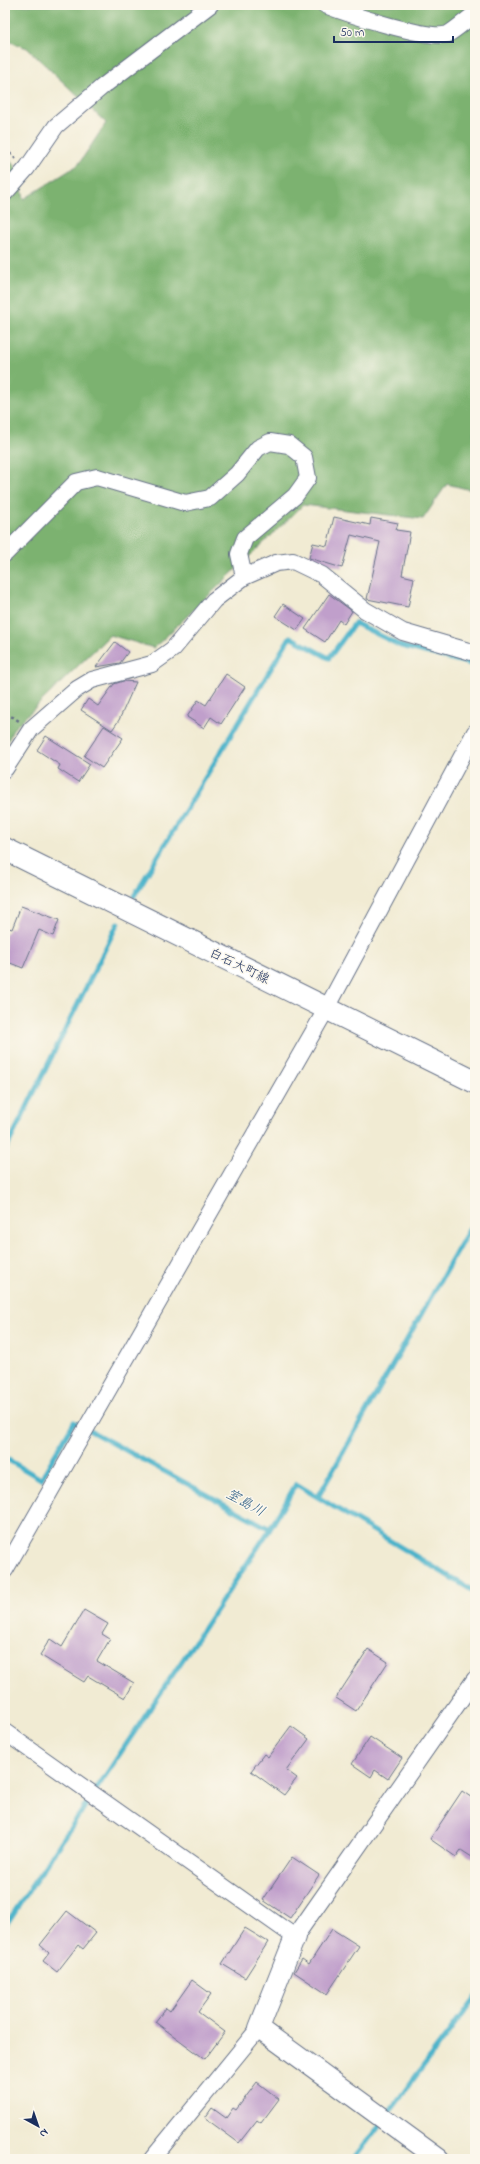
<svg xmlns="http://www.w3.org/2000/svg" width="480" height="2164" font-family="'Indie Flower','Klee One',sans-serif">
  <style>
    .forest { fill: #7cb26f; stroke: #4c7066 }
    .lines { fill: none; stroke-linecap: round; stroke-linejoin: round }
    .stream { stroke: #4cb3ca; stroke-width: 5 }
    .building { fill: #c09fcb }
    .minor-casing { stroke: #667187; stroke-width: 18 }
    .tertiary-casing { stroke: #667187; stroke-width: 22 }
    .secondary-casing { stroke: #667187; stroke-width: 24 }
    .path { stroke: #667187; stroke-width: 2.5; stroke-dasharray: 3 3; stroke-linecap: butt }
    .minor { stroke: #fff; stroke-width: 16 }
    .tertiary { stroke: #fff; stroke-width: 20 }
    .secondary { stroke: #fff; stroke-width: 22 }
    .labels { text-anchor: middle; stroke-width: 3; stroke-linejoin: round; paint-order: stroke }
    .street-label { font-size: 13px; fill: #1b2f5e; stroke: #fbf7ec }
    .water-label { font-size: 14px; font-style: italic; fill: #2c5d84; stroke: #fbf7ec }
  </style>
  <rect width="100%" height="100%" fill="#fbf7ec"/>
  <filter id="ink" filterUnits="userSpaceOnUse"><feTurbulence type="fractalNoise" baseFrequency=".025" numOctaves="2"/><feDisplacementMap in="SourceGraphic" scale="8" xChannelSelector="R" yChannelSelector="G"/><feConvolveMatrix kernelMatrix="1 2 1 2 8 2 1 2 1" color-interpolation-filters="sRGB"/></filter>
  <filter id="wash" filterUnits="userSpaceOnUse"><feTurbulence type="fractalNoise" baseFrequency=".012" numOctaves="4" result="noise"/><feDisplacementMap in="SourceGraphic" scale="16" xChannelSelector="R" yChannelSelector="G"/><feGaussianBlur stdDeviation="0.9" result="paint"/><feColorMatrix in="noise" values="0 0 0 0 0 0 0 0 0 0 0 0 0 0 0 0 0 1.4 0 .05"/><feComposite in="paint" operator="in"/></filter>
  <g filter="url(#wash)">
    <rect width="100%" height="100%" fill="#f1ebd3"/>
    <path class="forest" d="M 5,5 L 475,5 L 475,491 L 447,484 L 423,519 L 303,505 L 154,648 L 110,635 L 13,729 L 5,749 L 5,156 L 18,169 L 24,199 L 78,165 L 106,123 L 27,48 L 5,40 Z"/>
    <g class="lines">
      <path class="stream" d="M 134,896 L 290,637 L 329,658 L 355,623 L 401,646 L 475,665
        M 5,1151 L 118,923
        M 5,1458 L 41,1479 L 74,1422 L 270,1529 L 296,1484 L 475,1592
        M 318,1497 L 475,1219
        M 5,1926 L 270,1529
        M 386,2116 L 475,1997
        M 354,2159 L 381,2123"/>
    </g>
    <g id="blocks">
      <path class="building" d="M 334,517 L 370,525 L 371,518 L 398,523 L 396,530 L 410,532 L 402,575 L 414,578 L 408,607 L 367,599 L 380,542 L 351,535 L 342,568 L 309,558 L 313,543 L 327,546 Z
        M 329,594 L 352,611 L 344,624 L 339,620 L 325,642 L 305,629 Z
        M 283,604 L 305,619 L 297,630 L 275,616 Z
        M 115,642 L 128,652 L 120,663 L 96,667 Z
        M 226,674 L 245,687 L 221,724 L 211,717 L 204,728 L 187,717 L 198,700 L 206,705 Z
        M 123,681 L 136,682 L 119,720 L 112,730 L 81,710 L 88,699 L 98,706 L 114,684 Z
        M 104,726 L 123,738 L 102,768 L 84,756 Z
        M 46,736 L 90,764 L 78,782 L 58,769 L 60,765 L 37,750 Z
        M 21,906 L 59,920 L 53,936 L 39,930 L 23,968 L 5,961 L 5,936 L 9,928 L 12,929 Z
        M 84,1610 L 108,1624 L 102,1634 L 110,1639 L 97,1661 L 134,1683 L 125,1698 L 88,1676 L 84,1682 L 40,1655 L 50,1639 L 62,1647 Z
        M 368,1649 L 388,1662 L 356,1711 L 336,1698 Z
        M 291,1726 L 309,1739 L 286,1770 L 297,1778 L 284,1795 L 251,1771 L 264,1754 L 268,1757 Z
        M 370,1737 L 402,1758 L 388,1779 L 375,1770 L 371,1777 L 352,1764 Z
        M 462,1791 L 475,1800 L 475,1859 L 461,1850 L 456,1857 L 430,1839 Z
        M 292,1857 L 319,1875 L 290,1918 L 263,1900 Z
        M 67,1911 L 96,1933 L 83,1949 L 78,1945 L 57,1972 L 43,1961 L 49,1953 L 40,1945 Z
        M 245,1928 L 268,1942 L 245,1978 L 222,1964 Z
        M 332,1929 L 359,1946 L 327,1994 L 294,1972 L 302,1959 L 309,1964 Z
        M 192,1980 L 211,1994 L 198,2012 L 225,2032 L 205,2059 L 155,2022 L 166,2008 L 170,2011 Z
        M 257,2082 L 279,2099 L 261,2123 L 257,2120 L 239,2143 L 205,2118 L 212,2108 L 226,2118 L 233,2108 L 236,2110 Z"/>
    </g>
  </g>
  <g filter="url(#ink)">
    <use href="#blocks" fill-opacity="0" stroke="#667187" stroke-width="1"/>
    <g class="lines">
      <defs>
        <path id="minor" d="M 325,5 C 345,13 431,41 448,34 C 457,29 466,20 475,14
          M 5,193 L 27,168 L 56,126 L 102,87 L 210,5
          M 5,554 L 76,482 L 97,477 L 185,503 L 210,498 L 237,474 L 258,448 L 270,442 L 289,445 L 304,457 L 308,478 L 295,496 L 245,538 L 239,554 L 244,577
          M 5,769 L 31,729 L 77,689 L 92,680 L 152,664 L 173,649 L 214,600 L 244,577 L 276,563 L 293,561 L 322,575 L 365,610 L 403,632 L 475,653
          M 5,1570 L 327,1008 L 475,732
          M 5,1732 L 295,1937 L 475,1679
          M 152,2159 L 259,2028"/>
        <path id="tertiary" d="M 295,1937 L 259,2028 L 439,2159"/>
        <path id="secondary" d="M 5,849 L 475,1082"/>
      </defs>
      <use href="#minor" class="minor-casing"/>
      <use href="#tertiary" class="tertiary-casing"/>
      <use href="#secondary" class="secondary-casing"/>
      <path class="path" d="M 5,149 L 16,159
        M 5,716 L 13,717 L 19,721"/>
      <use href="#minor" class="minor"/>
      <use href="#tertiary" class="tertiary"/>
      <use href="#secondary" class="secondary"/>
    </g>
  </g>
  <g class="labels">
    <g class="street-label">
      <text transform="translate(240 965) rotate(26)" y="5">白石大町線</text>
    </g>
    <g class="water-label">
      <text transform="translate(246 1502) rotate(29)" y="5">室島川</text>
    </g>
  </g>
  <rect width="480" height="2164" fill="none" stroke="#fbf7ec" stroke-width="20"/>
  <g transform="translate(38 2126) rotate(140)" stroke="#fbf7ec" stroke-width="3" paint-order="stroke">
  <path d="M0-3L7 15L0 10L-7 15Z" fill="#1b2f5e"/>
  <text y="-6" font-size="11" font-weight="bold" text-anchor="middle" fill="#1b2f5e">N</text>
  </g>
  <path d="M334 36v6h119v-6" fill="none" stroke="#1b2f5e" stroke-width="2"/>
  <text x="340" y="36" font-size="12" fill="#1b2f5e" stroke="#fbf7ec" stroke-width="3" paint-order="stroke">50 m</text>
</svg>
